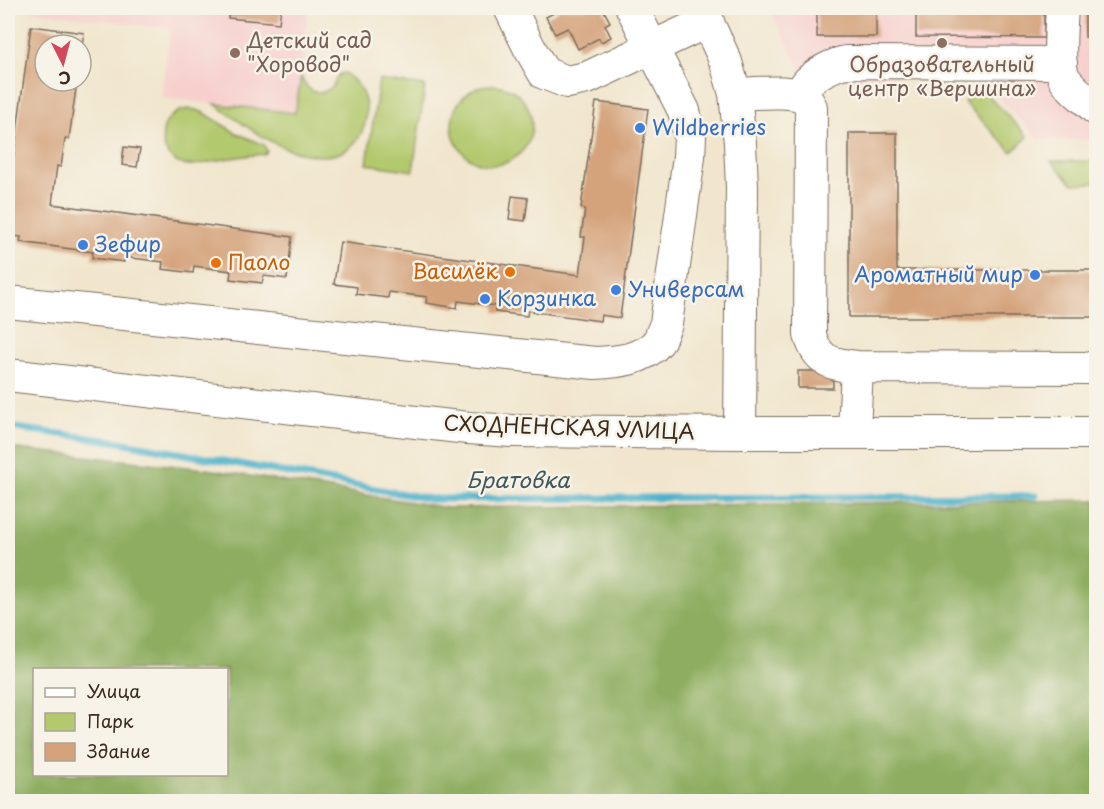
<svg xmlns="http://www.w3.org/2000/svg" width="1104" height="809" font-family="'Playpen Sans',sans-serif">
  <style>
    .built { fill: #f7d0ce }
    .green { fill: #b3c96e; stroke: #777a46; stroke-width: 1.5 }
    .forest { fill: #8ead61; stroke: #646c40; stroke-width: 1.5; fill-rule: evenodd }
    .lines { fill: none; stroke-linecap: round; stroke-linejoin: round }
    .stream { stroke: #4cb1cb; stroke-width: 7 }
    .building { fill: #d4a37b }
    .minor-casing { stroke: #7b6c5b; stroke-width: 34 }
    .minor { stroke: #fff; stroke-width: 32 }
    .education-dot { fill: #8d6e63; stroke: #f7f3e8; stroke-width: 2 }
    .shop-dot { fill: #3f7fe0; stroke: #f7f3e8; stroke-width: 2 }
    .food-dot { fill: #e8710a; stroke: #f7f3e8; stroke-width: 2 }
    .labels { text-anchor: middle; stroke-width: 5; stroke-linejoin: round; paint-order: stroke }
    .education-label { font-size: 21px; fill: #785e54; stroke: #f7f3e8; text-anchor: start }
    .shop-label { font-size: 21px; fill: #366cbe; stroke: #f7f3e8; text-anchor: start }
    .food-label { font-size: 21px; fill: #c56008; stroke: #f7f3e8; text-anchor: start }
    .street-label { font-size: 21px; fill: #3b2a1e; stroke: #f7f3e8 }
    .water-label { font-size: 22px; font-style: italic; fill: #41595b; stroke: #f7f3e8 }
  </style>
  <rect width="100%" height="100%" fill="#f7f3e8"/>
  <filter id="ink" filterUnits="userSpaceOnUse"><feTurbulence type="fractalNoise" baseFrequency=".0167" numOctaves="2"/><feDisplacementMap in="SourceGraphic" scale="12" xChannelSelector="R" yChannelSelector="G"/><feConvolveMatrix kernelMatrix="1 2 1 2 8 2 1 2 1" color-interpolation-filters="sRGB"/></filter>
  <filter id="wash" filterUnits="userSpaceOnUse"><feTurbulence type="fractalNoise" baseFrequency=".008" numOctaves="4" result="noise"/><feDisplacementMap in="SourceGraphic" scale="24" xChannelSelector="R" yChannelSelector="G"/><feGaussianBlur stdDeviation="1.35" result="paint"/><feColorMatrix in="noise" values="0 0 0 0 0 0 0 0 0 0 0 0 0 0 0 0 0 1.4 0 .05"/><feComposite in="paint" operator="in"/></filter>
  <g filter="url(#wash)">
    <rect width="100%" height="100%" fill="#f1e6cd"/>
    <path class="built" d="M 10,8 L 308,8 L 296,113 L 161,98 L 170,29 Z
      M 769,8 L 1096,8 L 1096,140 L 1039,140 L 979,78 L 805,79 Z"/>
    <path class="green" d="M 345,73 C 383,99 367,157 322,156 C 281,155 247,127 215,104 L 295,113 L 301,77 C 306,87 311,94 323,92 C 327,91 329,90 332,87 C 335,83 336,78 339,74 Z
      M 379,80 L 425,86 L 413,171 L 367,164 Z
      M452 125a40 40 0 1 1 80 0a40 40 0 1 1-80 0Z
      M 980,87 L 1028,137 L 1012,152 L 964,102 Z
      M 188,109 L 197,110 L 206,114 L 234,132 L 264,145 L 267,151 L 265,154 C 254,155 243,156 232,158 C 219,159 197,167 185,165 C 159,160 154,123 178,112 C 181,110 184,110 188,109 Z
      M 1051,161 L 1096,161 L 1096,183 L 1073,184 Z"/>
    <path class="forest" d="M 8,448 L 206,469 L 448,508 L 1096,500 L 1096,801 L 8,801 ZM 34,670 L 226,670 L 226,774 L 34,774 Z"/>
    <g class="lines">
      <path class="stream" d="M 8,427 L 113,441 L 431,499 L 1035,496"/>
    </g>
    <g id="blocks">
      <path class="building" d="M 229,8 L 281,8 L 279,23 L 228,18 Z
        M 557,8 L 607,8 L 603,9 L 610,22 L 605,25 L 611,37 L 601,42 L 599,38 L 578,49 L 568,28 L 555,34 L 546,17 L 559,10 Z
        M 817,8 L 876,8 L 876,37 L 817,37 Z
        M 916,8 L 1044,8 L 1044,38 L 916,37 Z
        M 1085,8 L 1096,8 L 1096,38 L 1085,37 Z
        M 31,26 L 84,33 L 82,45 L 45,45 L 45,81 L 77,81 L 69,139 L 65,139 L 61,167 L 57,166 L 52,204 L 292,237 L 287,279 L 264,276 L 262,283 L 230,279 L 231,271 L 194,266 L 193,273 L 162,269 L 163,262 L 124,257 L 124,262 L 92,258 L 93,252 L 20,242 L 21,237 L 8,235 L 8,197 Z
        M 596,102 L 648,109 L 620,318 L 601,315 L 600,321 L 528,311 L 527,316 L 495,312 L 496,306 L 458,301 L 457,308 L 426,303 L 427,297 L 389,292 L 388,298 L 356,294 L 357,287 L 334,284 L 340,242 L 580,275 L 585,237 L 581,237 L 585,209 L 581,208 Z
        M 849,133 L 897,133 L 897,270 L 1096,270 L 1096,317 L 849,317 Z
        M 124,147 L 140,149 L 137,167 L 122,165 Z
        M 512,196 L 528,198 L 525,221 L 509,219 Z
        M 798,371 L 833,371 L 833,388 L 798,388 Z"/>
    </g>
  </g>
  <g filter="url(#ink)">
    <use href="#blocks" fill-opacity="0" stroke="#7b6c5b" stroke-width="1.5"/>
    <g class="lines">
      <defs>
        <path id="minor" d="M 510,8 L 529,47 L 544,73 L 567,82 L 587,78 L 708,21
          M 701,8 L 726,62 L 735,94 L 740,143 L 742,187 L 740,433
          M 1062,8 C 1061,23 1058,62 1063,75 C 1068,87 1087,100 1096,109
          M 735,94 C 750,94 796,88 806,99 C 808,101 809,104 811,107 L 810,335 C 818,362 831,364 857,367 L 1096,368
          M 800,95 C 802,91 805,85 808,82 C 817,73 834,64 846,62 L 1061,63
          M 8,302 L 595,363 C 617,362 643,360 658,342 C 661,337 663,330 666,324 L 689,157 L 690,136 L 684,111 L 632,8
          M 8,375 L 468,428 L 512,431 L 740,433 L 1096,433
          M 854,433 L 857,367"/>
      </defs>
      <use href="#minor" class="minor-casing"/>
      <use href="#minor" class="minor"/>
    </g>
  </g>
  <g class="education-dot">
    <circle cx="942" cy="43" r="6"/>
    <circle cx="235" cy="53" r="6"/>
  </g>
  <g class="shop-dot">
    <circle cx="640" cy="128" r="6"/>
    <circle cx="83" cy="245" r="6"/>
    <circle cx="1035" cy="275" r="6"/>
    <circle cx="616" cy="290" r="6"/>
    <circle cx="485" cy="299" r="6"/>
  </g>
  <g class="food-dot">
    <circle cx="216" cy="263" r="6"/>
    <circle cx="510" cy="272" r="6"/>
  </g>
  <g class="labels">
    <g class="education-label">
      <text x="247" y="48">Детский сад<tspan x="247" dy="24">"Хоровод"</tspan></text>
      <text x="942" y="72" text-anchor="middle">Образовательный<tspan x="942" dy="24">центр «Вершина»</tspan></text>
    </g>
    <g class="shop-label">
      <text x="652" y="135">Wildberries</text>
      <text x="95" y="252">Зефир</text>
      <text x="1023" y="282" text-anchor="end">Ароматный мир</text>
      <text x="628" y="297">Универсам</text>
      <text x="497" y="306">Корзинка</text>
    </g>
    <g class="food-label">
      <text x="228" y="270">Паоло</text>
      <text x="498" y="279" text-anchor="end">Василёк</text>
    </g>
    <g class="street-label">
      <text transform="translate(569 428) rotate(2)" y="7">СХОДНЕНСКАЯ УЛИЦА</text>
    </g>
    <g class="water-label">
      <text x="518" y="488">Братовка</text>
    </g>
  </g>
  <rect width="1104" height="809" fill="none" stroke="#f7f3e8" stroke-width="30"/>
  <rect x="33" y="668" width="195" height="108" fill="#f7f3e8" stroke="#aca397" stroke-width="1.5"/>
  <rect x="45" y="688" width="30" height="9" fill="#ffffff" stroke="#aca397" stroke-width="1.5"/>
  <text x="87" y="698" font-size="18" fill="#3b2a1e">Улица</text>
  <rect x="45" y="713" width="30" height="18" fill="#b3c96e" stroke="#aca397" stroke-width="1.5"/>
  <text x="87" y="728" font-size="18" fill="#3b2a1e">Парк</text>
  <rect x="45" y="743" width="30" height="18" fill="#d4a37b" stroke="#aca397" stroke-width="1.5"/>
  <text x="87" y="758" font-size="18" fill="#3b2a1e">Здание</text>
  <g transform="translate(63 63) rotate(174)"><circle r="28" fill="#f7f3e8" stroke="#aca397" stroke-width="1.5"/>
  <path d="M0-4.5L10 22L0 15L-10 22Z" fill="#d1495b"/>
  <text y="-9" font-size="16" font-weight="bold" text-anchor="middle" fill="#3b2a1e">С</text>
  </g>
</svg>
